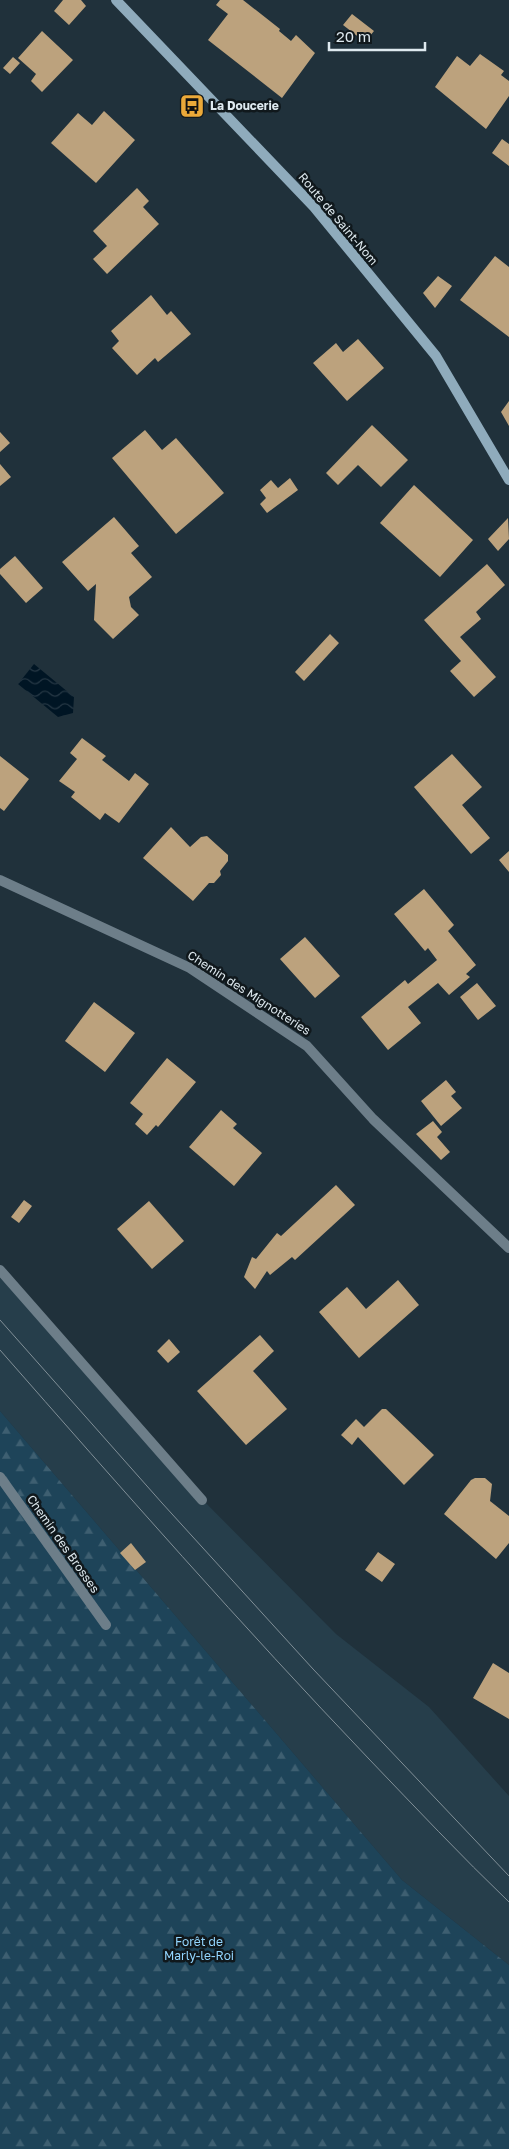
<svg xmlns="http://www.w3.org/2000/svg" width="509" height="2149" font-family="'Golos Text',sans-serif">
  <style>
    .built { fill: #263e4b }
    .forest { fill: url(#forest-firs) }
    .water { fill: url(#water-waves) }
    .building { fill: #bca27d }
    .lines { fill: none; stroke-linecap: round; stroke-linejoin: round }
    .street { stroke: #6d7e89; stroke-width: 10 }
    .secondary { stroke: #8fabbc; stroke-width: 10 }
    .tram { stroke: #818f97; stroke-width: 1 }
    .labels { text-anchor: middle; stroke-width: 5; stroke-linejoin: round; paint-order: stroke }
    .poi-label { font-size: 12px; font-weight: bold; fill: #dee9ef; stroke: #10181c; text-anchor: start }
    .street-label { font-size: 12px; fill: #dee9ef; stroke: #10181c }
    .park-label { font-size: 12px; fill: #93d6ff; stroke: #10181c }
  </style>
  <defs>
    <pattern id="forest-firs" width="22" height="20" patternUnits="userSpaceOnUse" patternTransform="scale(1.25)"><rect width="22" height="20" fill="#1e4459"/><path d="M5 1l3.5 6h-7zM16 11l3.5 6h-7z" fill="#3e5f71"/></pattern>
    <pattern id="water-waves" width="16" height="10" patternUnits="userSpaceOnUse" patternTransform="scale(1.25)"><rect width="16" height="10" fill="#001524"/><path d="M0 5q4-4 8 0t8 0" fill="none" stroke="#253744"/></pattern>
  </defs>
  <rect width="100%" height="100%" fill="#20313b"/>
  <path class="built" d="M 0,1268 L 176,1473 L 336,1634 L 429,1707 L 509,1796 L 509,1965 L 402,1880 L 0,1411 Z"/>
  <path class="forest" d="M 0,1411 L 402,1880 L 509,1965 L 509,2149 L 0,2149 Z"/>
  <path class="water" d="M 34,664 L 74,697 L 73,713 L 58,717 L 18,684 Z"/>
  <path class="building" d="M 63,0 L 81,0 L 86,6 L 69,25 L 54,11 Z
    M 220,0 L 243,0 L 280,29 L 279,31 L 291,41 L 296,35 L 315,53 L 282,98 L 208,40 L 228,14 L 216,5 Z
    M 352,14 L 374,31 L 365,42 L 343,25 Z
    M 42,31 L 73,60 L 42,92 L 31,81 L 36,74 L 18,58 Z
    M 480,54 L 504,71 L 501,75 L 509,81 L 509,96 L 486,129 L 435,87 L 457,56 L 470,66 Z
    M 13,57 L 20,63 L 10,74 L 3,68 Z
    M 104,111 L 135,140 L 96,183 L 51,143 L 78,113 L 92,125 Z
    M 502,139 L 509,144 L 509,166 L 492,153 Z
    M 137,188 L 149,201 L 143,207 L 159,224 L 107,274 L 93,259 L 107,246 L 93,231 Z
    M 495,256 L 509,267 L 509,337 L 460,300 Z
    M 438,276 L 452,286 L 435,308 L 423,293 Z
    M 151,295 L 167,315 L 171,311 L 191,334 L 158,362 L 155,358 L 137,375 L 112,348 L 119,341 L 111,331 Z
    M 358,339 L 384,368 L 347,401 L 313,363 L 336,343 L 343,352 Z
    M 509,401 L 509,426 L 501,412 Z
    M 372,425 L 408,460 L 381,487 L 358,465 L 338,485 L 326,473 Z
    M 145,430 L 162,450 L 176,438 L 224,493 L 176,534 L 112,458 Z
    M 0,432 L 10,443 L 0,452 Z
    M 0,464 L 11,477 L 0,486 Z
    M 290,478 L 298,490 L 267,513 L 260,504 L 266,498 L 260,490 L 271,480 L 278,488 Z
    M 414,485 L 473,540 L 440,577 L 380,523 Z
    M 114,517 L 139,546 L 131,553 L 152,577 L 129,597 L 131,607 L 139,615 L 113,639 L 94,620 L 96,584 L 88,591 L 62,562 Z
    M 508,518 L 509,539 L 498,551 L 488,539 Z
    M 15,556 L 43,588 L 26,603 L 0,574 L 0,569 Z
    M 487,564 L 505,585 L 476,612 L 481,619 L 460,637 L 496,677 L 474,697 L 450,671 L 461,661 L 424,620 Z
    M 330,634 L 339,643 L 304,681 L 295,672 Z
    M 82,738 L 106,756 L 102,760 L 129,781 L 135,773 L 149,784 L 119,823 L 105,813 L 100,820 L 71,797 L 75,792 L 59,781 L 77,759 L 70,753 Z
    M 452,754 L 482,787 L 462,805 L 490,838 L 471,854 L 414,787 Z
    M 0,756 L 29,779 L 4,811 L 0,808 Z
    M 171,827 L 190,847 L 201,837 L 207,836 L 228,855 L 228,861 L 220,871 L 221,875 L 214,883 L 209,883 L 193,901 L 143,858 Z
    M 509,851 L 509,872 L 499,860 Z
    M 424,889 L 454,925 L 448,931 L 476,965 L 466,974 L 470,977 L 449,995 L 438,983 L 408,1007 L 421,1023 L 388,1050 L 361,1017 L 405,980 L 408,984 L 437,960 L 428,948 L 425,951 L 394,914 Z
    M 305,937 L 340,976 L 315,998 L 280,959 Z
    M 477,983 L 496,1006 L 478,1020 L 460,997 Z
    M 94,1002 L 135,1033 L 105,1072 L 65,1041 Z
    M 167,1058 L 196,1082 L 158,1127 L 156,1125 L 147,1135 L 135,1124 L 143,1114 L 130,1103 Z
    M 446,1080 L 456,1092 L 451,1096 L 462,1108 L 441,1126 L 421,1101 Z
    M 221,1110 L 237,1124 L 233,1128 L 262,1153 L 234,1186 L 189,1147 Z
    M 433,1121 L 442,1132 L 437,1137 L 450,1152 L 441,1160 L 416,1134 Z
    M 336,1185 L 355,1205 L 295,1260 L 292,1257 L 270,1275 L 267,1271 L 255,1289 L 244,1277 L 252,1257 L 256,1259 L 277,1233 L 281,1236 Z
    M 24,1200 L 32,1206 L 19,1223 L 11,1217 Z
    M 149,1201 L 184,1241 L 152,1269 L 117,1229 Z
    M 398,1280 L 419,1305 L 359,1358 L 319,1312 L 347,1287 L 366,1309 Z
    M 260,1335 L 274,1351 L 253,1371 L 287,1409 L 246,1445 L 197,1391 Z
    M 169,1339 L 180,1352 L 168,1363 L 157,1351 Z
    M 382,1409 L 386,1409 L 434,1455 L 404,1485 L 358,1437 L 352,1445 L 341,1435 L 356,1419 L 364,1427 Z
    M 475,1478 L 485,1478 L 492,1484 L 490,1501 L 509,1516 L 509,1543 L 496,1559 L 444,1514 L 471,1480 Z
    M 131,1543 L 146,1562 L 135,1570 L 120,1553 Z
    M 378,1552 L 395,1564 L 382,1582 L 365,1570 Z
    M 493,1663 L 509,1673 L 509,1719 L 473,1698 Z"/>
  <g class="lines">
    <path class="street" d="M 0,880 L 190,968 L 307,1046 L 373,1119 L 509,1248
      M 0,1270 L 202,1500
      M 0,1477 L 106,1625"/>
    <path class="secondary" d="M 116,0 L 314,207 L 436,356 L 509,480"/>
    <path class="tram" d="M 0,1320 L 162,1503 L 313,1669 L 509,1876
      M 0,1350 C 121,1488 242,1626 369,1759 C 415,1807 461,1856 509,1902"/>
  </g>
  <defs>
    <symbol id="bus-square" viewBox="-11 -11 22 22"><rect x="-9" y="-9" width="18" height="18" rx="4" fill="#eba939" stroke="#10181c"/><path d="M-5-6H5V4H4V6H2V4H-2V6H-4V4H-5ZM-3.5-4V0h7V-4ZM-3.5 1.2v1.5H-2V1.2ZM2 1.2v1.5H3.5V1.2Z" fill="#111"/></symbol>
  </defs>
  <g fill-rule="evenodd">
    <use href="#bus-square" x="178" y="92" width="28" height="28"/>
  </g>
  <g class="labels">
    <g class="poi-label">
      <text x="210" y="110">La Doucerie</text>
    </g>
    <g class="street-label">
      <text transform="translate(338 219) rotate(50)" y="4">Route de Saint-Nom</text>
      <text transform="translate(249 993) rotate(33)" y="4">Chemin des Mignotteries</text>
      <text transform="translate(63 1544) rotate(55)" y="4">Chemin des Brosses</text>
    </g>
    <g class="park-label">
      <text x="199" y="1946">Forêt de<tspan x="199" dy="14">Marly-le-Roi</tspan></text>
    </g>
  </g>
  <path d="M329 42v8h96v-8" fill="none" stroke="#dee9ef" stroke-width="2.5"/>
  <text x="336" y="42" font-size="15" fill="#dee9ef" stroke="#10181c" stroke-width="4" paint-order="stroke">20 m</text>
</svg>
